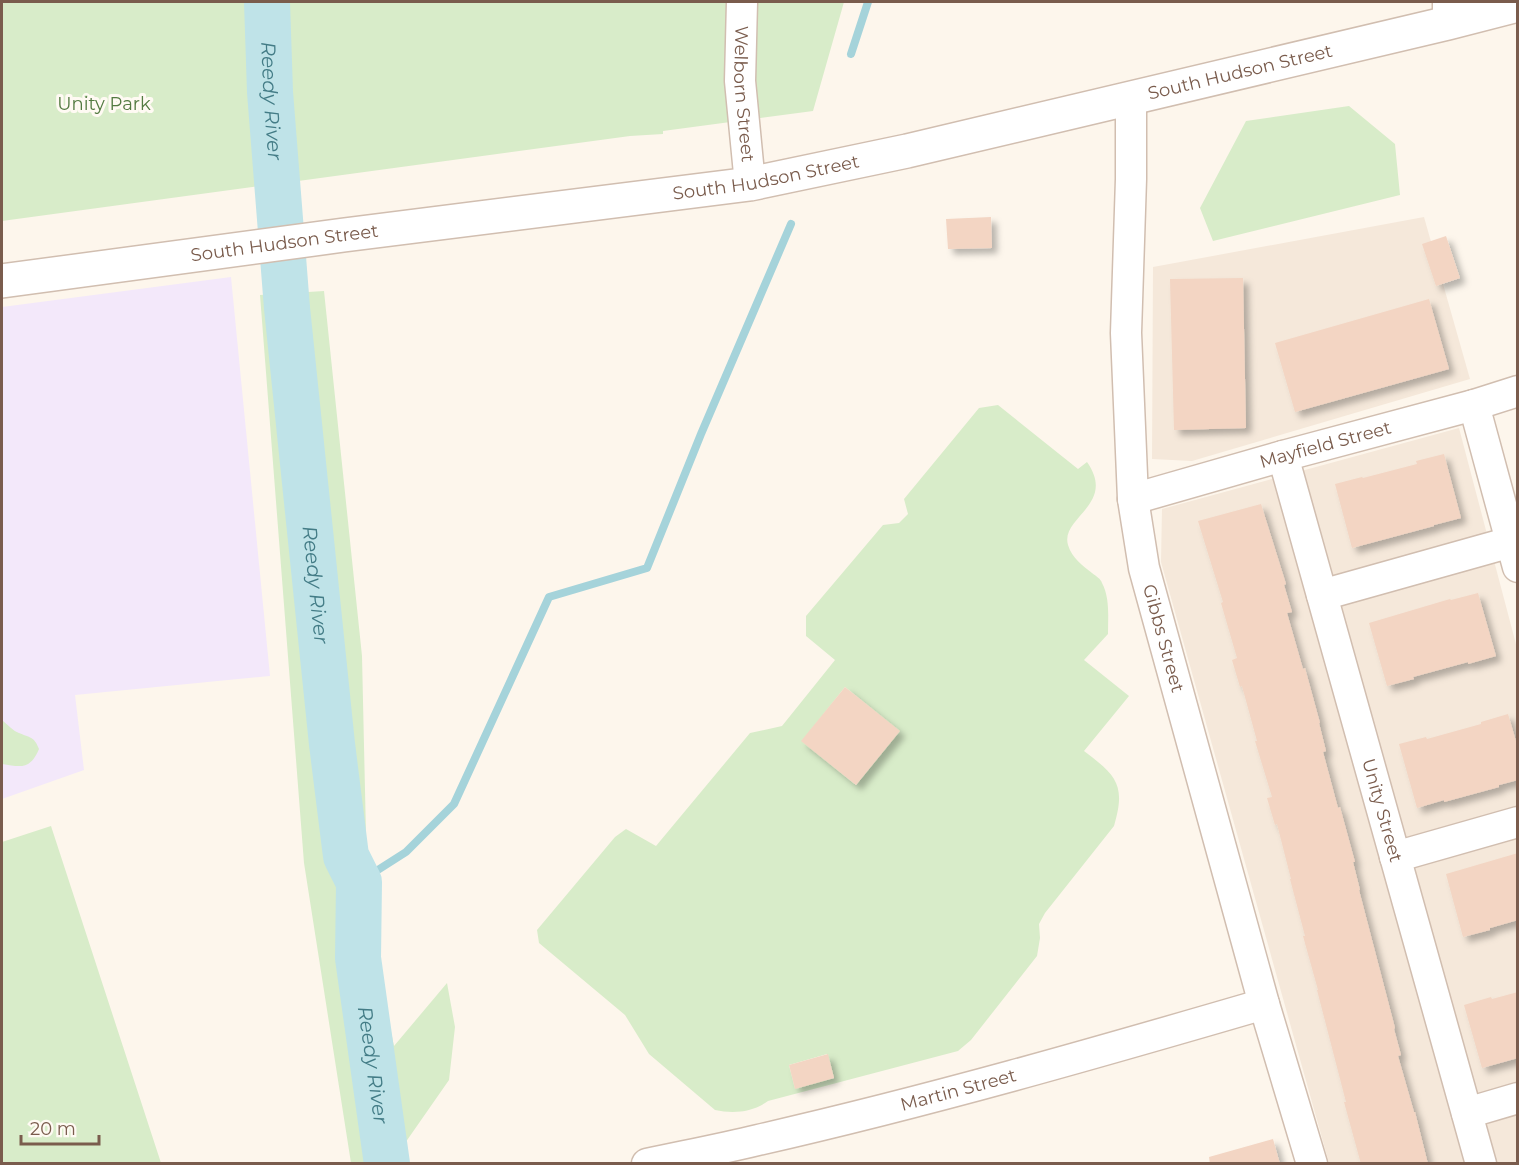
<svg xmlns="http://www.w3.org/2000/svg" width="1519" height="1165" font-family="Montserrat,sans-serif">
  <style>
    .residential { fill: #f5e8da }
    .education { fill: #f3e8fa }
    .green { fill: #d8ecc9; fill-rule: evenodd }
    .lines { fill: none; stroke-linecap: round; stroke-linejoin: round }
    .stream { stroke: #a5d3da; stroke-width: 8 }
    .river { stroke: #bfe3e8; stroke-width: 46 }
    .building { fill: #f3d5c3; filter: url(#shadow) }
    .minor-casing { stroke: #d1beb0; stroke-width: 33 }
    .tertiary-casing { stroke: #d1beb0; stroke-width: 36 }
    .minor { stroke: #fff; stroke-width: 30 }
    .tertiary { stroke: #fff; stroke-width: 33 }
    .labels { text-anchor: middle; stroke-width: 6; stroke-linejoin: round; paint-order: stroke }
    .street-label { font-size: 18px; fill: #7a5c4d; stroke: #fffaf3 }
    .park-label { font-size: 18px; fill: #537a41; stroke: #fffaf3 }
    .water-label { font-size: 20px; font-style: italic; fill: #437c86; stroke: #fffaf3 }
  </style>
  <defs>
    <filter id="shadow"><feDropShadow dx="5.5" dy="5.5" stdDeviation="3" flood-color="#0004"/></filter>
  </defs>
  <rect width="100%" height="100%" fill="#fdf6ec"/>
  <path class="residential" d="M 1424,217 L 1470,379 L 1192,461 L 1152,459 L 1153,267 Z
    M 1459,428 L 1517,648 L 1517,1163 L 1329,1163 L 1161,562 L 1162,509 Z"/>
  <path class="education" d="M 231,277 L 270,676 L 75,695 L 84,770 L 2,799 L 2,307 Z"/>
  <path class="green" d="M 2,2 L 844,2 L 813,111 L 663,131 L 663,134 L 630,136 L 2,221 Z
    M 1349,106 L 1395,144 L 1400,195 L 1213,241 L 1200,208 L 1246,121 Z
    M 324,291 L 362,656 L 368,924 L 394,1046 L 447,983 L 455,1027 L 449,1080 L 403,1146 L 409,1163 L 351,1163 L 304,863 L 260,295 Z
    M 998,405 L 1078,469 L 1087,462 C 1117,505 1060,517 1068,545 C 1072,558 1083,566 1092,573 C 1096,576 1101,579 1102,583 C 1110,598 1108,617 1108,634 L 1084,660 L 1129,696 L 1084,751 C 1117,776 1126,785 1114,826 L 1045,913 L 1039,924 L 1040,938 L 1037,956 L 971,1040 L 958,1051 L 768,1101 C 753,1112 734,1114 715,1110 L 649,1054 L 625,1015 L 539,943 L 537,930 L 615,837 L 626,829 L 656,846 L 750,733 L 782,726 L 835,660 L 806,636 L 806,616 L 883,525 L 899,523 L 908,514 L 904,499 L 979,408 ZM 845,687 L 899,731 L 856,785 L 802,741 ZM 827,1054 L 834,1078 L 795,1088 L 789,1065 Z
    M 2,720 C 7,724 13,731 19,733 C 30,738 34,736 39,749 C 30,770 21,767 2,764 Z
    M 51,826 L 161,1163 L 2,1163 L 2,842 Z"/>
  <g class="lines">
    <path class="stream" d="M 851,54 L 868,2
      M 359,882 L 406,852 L 454,804 L 549,597 L 647,568 L 701,434 L 791,224"/>
    <path class="river" id="s1" d="M 267,2 L 270,92 L 287,308 L 332,744 L 346,856 L 359,882 L 358,958 L 387,1164"/>
  </g>
  <path class="building" d="M 991,217 L 992,248 L 948,249 L 946,219 Z
    M 1446,236 L 1460,278 L 1436,286 L 1422,244 Z
    M 1243,278 L 1246,428 L 1174,430 L 1170,279 Z
    M 1429,299 L 1449,369 L 1295,412 L 1275,343 Z
    M 1444,454 L 1461,518 L 1434,525 L 1434,526 L 1352,548 L 1335,484 L 1362,477 L 1363,478 L 1417,464 L 1416,461 Z
    M 1261,504 L 1286,584 L 1284,585 L 1292,612 L 1287,613 L 1303,669 L 1305,668 L 1320,723 L 1319,723 L 1326,751 L 1323,752 L 1338,808 L 1340,807 L 1355,862 L 1353,862 L 1360,890 L 1359,890 L 1395,1028 L 1394,1029 L 1401,1055 L 1398,1056 L 1414,1112 L 1415,1112 L 1428,1164 L 1361,1164 L 1344,1102 L 1346,1102 L 1317,990 L 1318,990 L 1303,936 L 1305,936 L 1290,879 L 1291,879 L 1277,824 L 1275,825 L 1267,798 L 1272,797 L 1255,741 L 1257,741 L 1242,686 L 1240,687 L 1232,660 L 1237,658 L 1221,603 L 1223,602 L 1198,521 Z
    M 1478,593 L 1496,656 L 1468,664 L 1468,662 L 1413,677 L 1414,679 L 1387,686 L 1369,623 L 1450,599 L 1451,600 Z
    M 845,687 L 900,731 L 856,785 L 801,741 Z
    M 1508,714 L 1518,748 L 1518,780 L 1499,785 L 1499,787 L 1444,802 L 1444,800 L 1417,808 L 1399,744 L 1426,737 L 1427,739 L 1481,724 L 1481,722 Z
    M 1518,853 L 1518,920 L 1490,928 L 1490,930 L 1463,937 L 1446,874 Z
    M 1518,992 L 1518,1058 L 1482,1068 L 1464,1005 L 1491,997 L 1492,999 Z
    M 828,1054 L 834,1078 L 795,1089 L 789,1065 Z
    M 1273,1139 L 1280,1164 L 1210,1164 L 1209,1157 Z"/>
  <g class="lines">
    <defs>
      <g id="minor">
        <path id="s2" d="M 742,2 L 740,81 L 750,184"/>
        <path d="M 1448,2 L 1448,23"/>
        <path id="s3" d="M 1131,98 L 1131,179 L 1126,333 L 1133,499 L 1144,568 L 1264,1004 L 1312,1164"/>
        <path d="M 1474,405 L 1518,567"/>
        <path id="s4" d="M 1283,456 L 1481,1164"/>
        <path id="s5" d="M 1133,499 L 1283,456 L 1474,405 L 1518,391"/>
        <path d="M 1322,595 L 1511,542"/>
        <path d="M 1395,857 L 1518,822"/>
        <path d="M 1467,1113 L 1518,1098"/>
        <path id="s6" d="M 647,1164 C 684,1156 721,1149 758,1140 C 929,1101 1096,1053 1264,1004"/>
      </g>
      <g id="tertiary">
        <path id="s7" d="M 2,281 L 344,235 L 750,184 L 907,151 L 1448,23 L 1518,5"/>
      </g>
    </defs>
    <use href="#minor" class="minor-casing"/>
    <use href="#tertiary" class="tertiary-casing"/>
    <use href="#minor" class="minor"/>
    <use href="#tertiary" class="tertiary"/>
  </g>
  <g class="labels">
    <g class="street-label">
      <text dy="6" stroke="none"><textPath href="#s7" startOffset="1257">South Hudson Street</textPath></text>
      <text dy="6" stroke="none"><textPath href="#s2" startOffset="92">Welborn Street</textPath></text>
      <text dy="6" stroke="none"><textPath href="#s7" startOffset="771">South Hudson Street</textPath></text>
      <text dy="6" stroke="none"><textPath href="#s7" startOffset="285">South Hudson Street</textPath></text>
      <text dy="6" stroke="none"><textPath href="#s5" startOffset="200">Mayfield Street</textPath></text>
      <text dy="6" stroke="none"><textPath href="#s3" startOffset="544">Gibbs Street</textPath></text>
      <text dy="6" stroke="none"><textPath href="#s4" startOffset="368">Unity Street</textPath></text>
      <text dy="6" stroke="none"><textPath href="#s6" startOffset="320">Martin Street</textPath></text>
    </g>
    <g class="park-label">
      <text x="104" y="110">Unity Park</text>
    </g>
    <g class="water-label">
      <text dy="7" stroke="none"><textPath href="#s1" startOffset="99">Reedy River</textPath></text>
      <text dy="7" stroke="none"><textPath href="#s1" startOffset="585">Reedy River</textPath></text>
      <text dy="7" stroke="none"><textPath href="#s1" startOffset="1071">Reedy River</textPath></text>
    </g>
  </g>
  <rect width="1519" height="1165" fill="none" stroke="#7a5c4d" stroke-width="6"/>
  <path d="M21 1135v9h78v-9" fill="none" stroke="#7a5c4d" stroke-width="3"/>
  <text x="30" y="1135" font-size="18" fill="#7a5c4d" stroke="#fffaf3" stroke-width="4.5" paint-order="stroke">20 m</text>
</svg>
